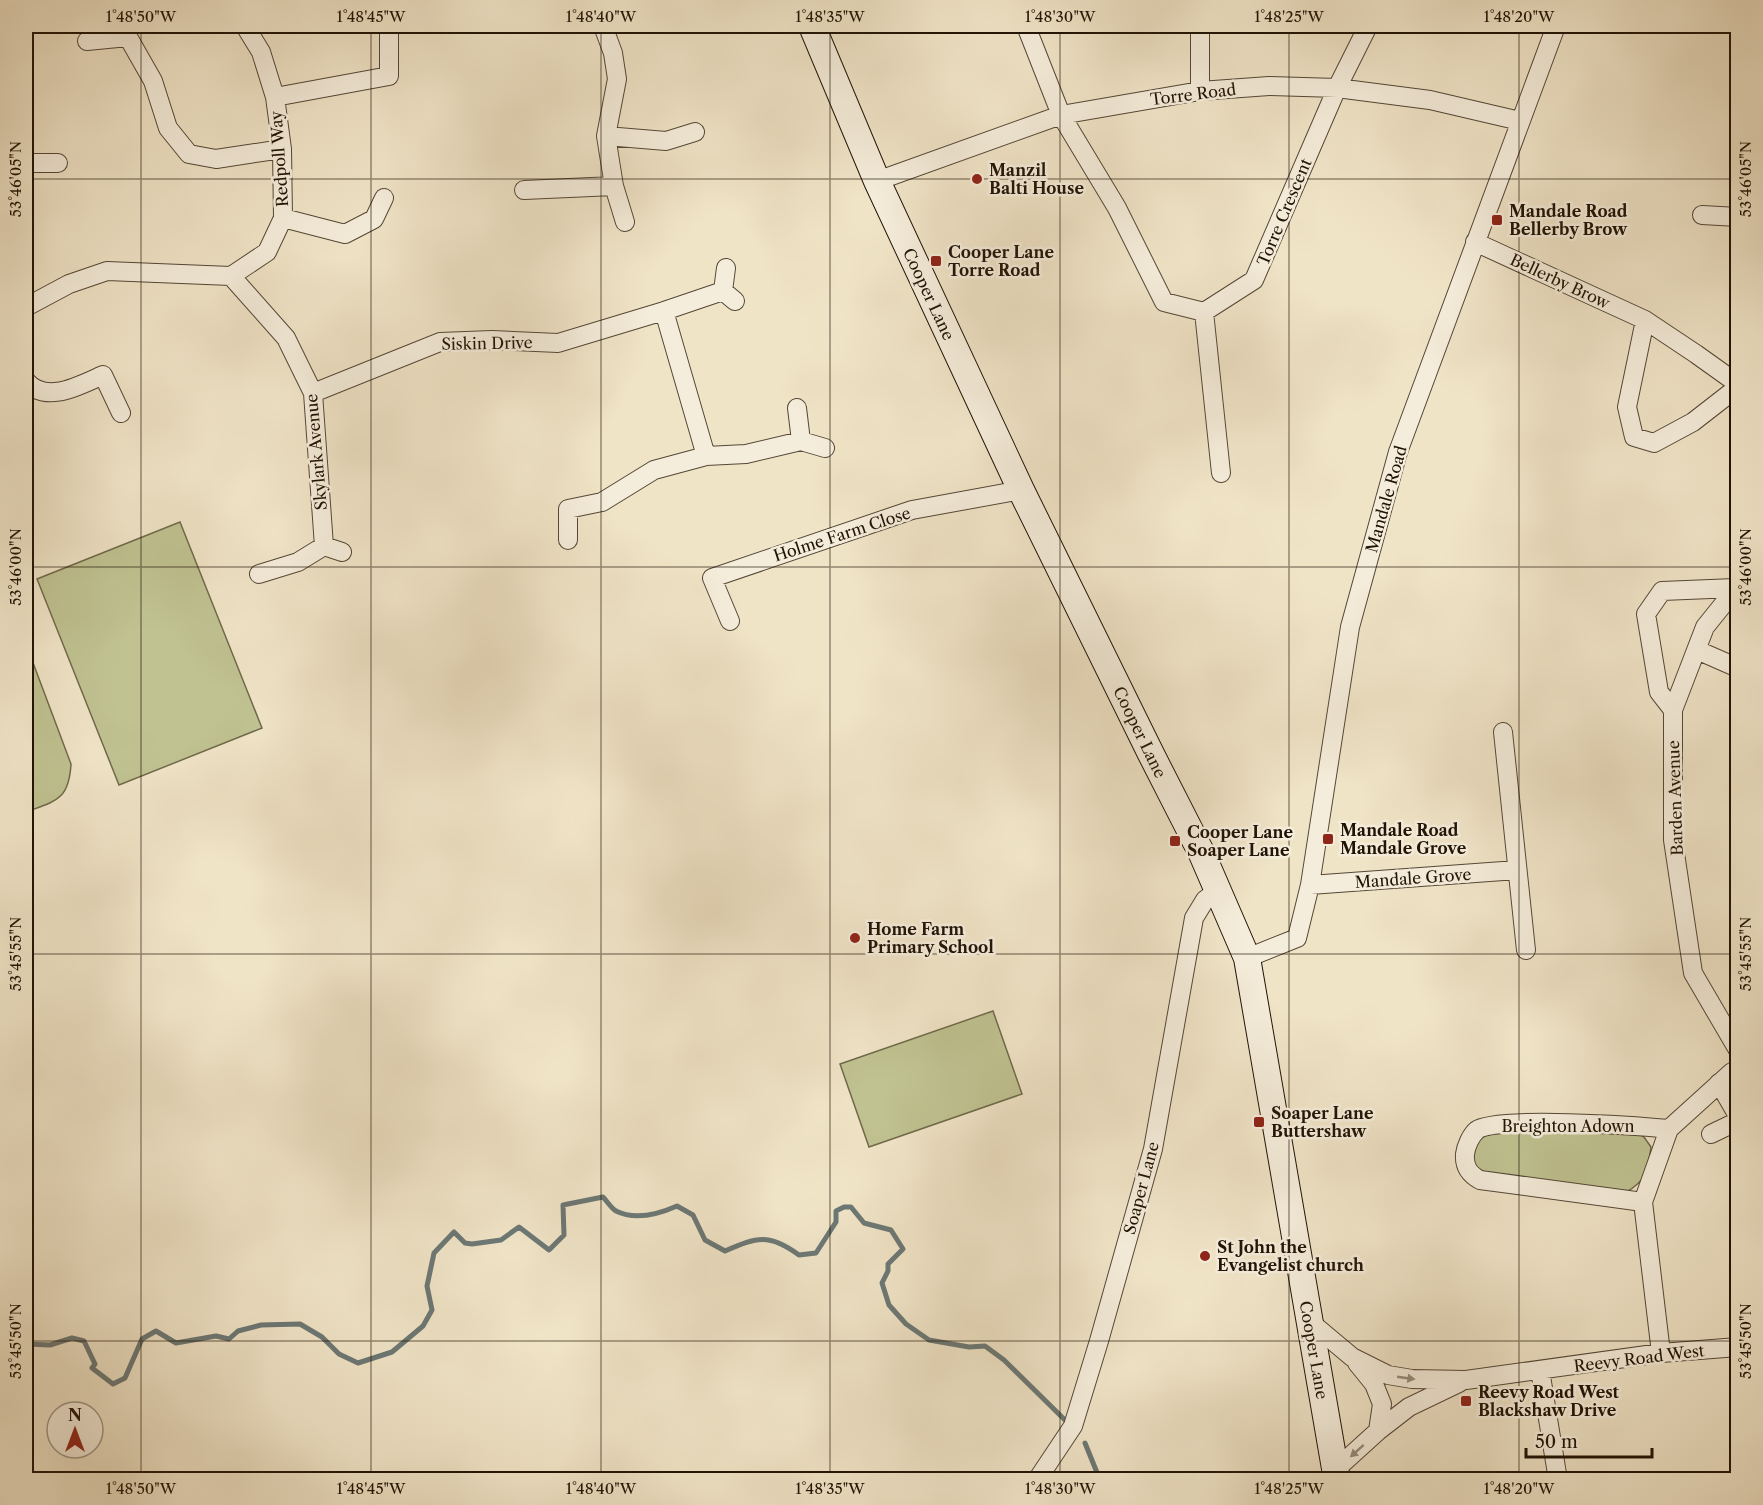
<svg xmlns="http://www.w3.org/2000/svg" width="1763" height="1505" font-family="'Libre Caslon Text',serif">
  <style>
    .green { fill: #c0c291; stroke: #706a4b; stroke-width: 1.5 }
    .lines { fill: none; stroke-linecap: round; stroke-linejoin: round }
    .stream { stroke: #6c7875; stroke-width: 5 }
    .minor-casing { stroke: #544736; stroke-width: 20 }
    .secondary-casing { stroke: #201305; stroke-width: 28 }
    .minor { stroke: #f5eddb; stroke-width: 18 }
    .secondary { stroke: #f5eddb; stroke-width: 26 }
    .oneway { fill: #958b7b }
    .ticks { fill: none; stroke: #201305; stroke-width: 1.5; stroke-opacity: 0.45 }
    .poi-dot { fill: #8f2418; stroke: #f5eddb; stroke-width: 2 }
    .labels { text-anchor: middle; stroke-width: 5; stroke-linejoin: round; paint-order: stroke }
    .street-label { font-size: 16px; fill: #201305; stroke: #f5eddb }
    .poi-label { font-size: 16px; font-weight: bold; fill: #201305; stroke: #f5eddb; text-anchor: start }
    .neatline { fill: none; stroke: #201305; stroke-width: 2 }
    .ticks-label { font-size: 15px; text-anchor: middle; fill: #201305 }
  </style>
  <rect width="100%" height="100%" fill="#f0e4c7"/>
  <filter id="stains"><feTurbulence type="fractalNoise" baseFrequency=".00333" numOctaves="4"/><feColorMatrix values="0 0 0 0 .2 0 0 0 0 .09 0 0 0 0 .02 0 0 0 .5 -.17"/></filter>
  <radialGradient id="worn" r=".72"><stop offset=".6" stop-color="#630" stop-opacity="0"/><stop offset="1" stop-color="#630" stop-opacity=".3"/></radialGradient>
  <path class="green" d="M 180,522 L 262,728 L 119,785 L 37,579 Z
    M 26,644 L 71,764 C 69,800 56,801 26,812 Z
    M 993,1011 L 1022,1094 L 869,1147 L 840,1064 Z
    M 1494,1130 L 1636,1132 L 1644,1137 L 1651,1147 C 1648,1169 1647,1181 1626,1192 L 1488,1174 L 1474,1167 L 1471,1155 L 1473,1143 Z"/>
  <g class="lines">
    <path class="stream" d="M 26,1344 L 50,1345 L 72,1338 L 84,1341 L 95,1364 L 92,1368 L 113,1384 L 125,1378 L 142,1339 L 156,1331 L 176,1343 L 216,1336 L 229,1339 L 238,1331 L 261,1325 L 300,1324 L 322,1337 L 339,1354 L 358,1363 L 392,1352 L 423,1326 L 432,1310 L 427,1286 L 434,1253 L 454,1232 L 465,1243 L 472,1244 L 501,1240 L 519,1227 L 549,1250 L 564,1235 L 563,1205 L 603,1197 C 607,1201 611,1208 616,1211 C 636,1221 659,1214 677,1206 L 693,1215 L 705,1240 L 725,1251 C 757,1237 769,1233 799,1255 L 816,1253 L 836,1222 L 836,1211 L 844,1207 L 851,1207 L 864,1223 L 891,1230 L 903,1249 L 888,1264 L 888,1271 L 882,1283 L 889,1305 L 906,1324 L 929,1340 L 969,1347 L 985,1346 L 1004,1360 L 1068,1423
      M 1085,1443 L 1100,1480"/>
    <defs>
      <path id="minor" d="M 603,26 L 613,53 L 617,79 L 606,136 L 614,186 L 625,222
        M 1026,26 L 1061,115 L 1117,208 L 1164,302 L 1204,312 L 1254,280 L 1337,88 L 1368,26
        M 1200,26 L 1200,91
        M 87,41 L 128,37 L 153,81 L 168,128 L 189,154 L 216,159 L 282,149
        M 275,97 L 389,76 L 389,30
        M 606,136 L 666,141 L 695,132
        M 26,163 L 58,163
        M 877,181 L 1061,115 L 1200,91 L 1269,86 L 1337,88 L 1430,100 L 1520,121
        M 524,190 L 614,186
        M 1702,215 L 1738,217
        M 283,218 L 345,234 L 374,219 L 384,198
        M 1475,242 L 1645,320 L 1696,354 L 1738,384
        M 726,268 L 723,291 L 735,301
        M 231,276 L 286,338 L 313,393 L 324,546 L 298,562 L 259,574
        M 231,276 L 267,252 L 283,218 L 282,149 L 275,97 L 261,52 L 245,26
        M 26,307 L 69,284 L 107,271 L 231,276
        M 664,311 L 706,456
        M 1204,312 L 1221,473
        M 1645,320 L 1627,407 L 1634,437 L 1654,443 L 1693,422 L 1738,387
        M 26,381 C 46,405 80,385 103,375 L 121,413
        M 313,393 L 440,342 L 492,340 L 558,343 L 664,311 L 723,291
        M 797,408 L 801,441
        M 568,540 L 568,509 L 602,502 L 654,470 L 706,456 L 746,454 L 801,441 L 825,448
        M 324,546 L 342,552
        M 1738,586 L 1705,627 L 1673,710 L 1673,840 L 1693,973 L 1738,1050
        M 730,621 L 712,578 L 912,510 L 1021,490
        M 1697,650 L 1738,668
        M 1673,710 L 1659,692 L 1646,614 L 1662,591 L 1735,588
        M 1503,732 L 1526,950
        M 1310,885 L 1517,870
        M 1247,958 L 1297,938 L 1310,885 L 1350,627 L 1398,452 L 1556,26
        M 1719,1083 L 1738,1116
        M 1711,1134 L 1738,1121
        M 1643,1202 L 1480,1180 C 1469,1174 1464,1167 1465,1154 C 1466,1146 1471,1135 1477,1130 C 1495,1116 1640,1126 1669,1129
        M 1309,1321 L 1352,1357 L 1388,1375 L 1412,1379 L 1466,1380 L 1661,1353 L 1738,1347
        M 1661,1353 L 1643,1202 L 1669,1129 L 1732,1072
        M 1357,1363 L 1374,1384 L 1382,1404 L 1378,1431
        M 1540,1370 L 1558,1480
        M 1335,1470 L 1378,1431 L 1409,1407 L 1459,1383
        M 1037,1480 L 1073,1426 L 1099,1341 L 1153,1149 L 1194,918 L 1205,900 L 1218,890"/>
      <path id="secondary" d="M 812,26 L 877,181 L 1021,490 L 1151,754 L 1202,854 L 1247,958 L 1337,1480"/>
    </defs>
    <use href="#minor" class="minor-casing"/>
    <use href="#secondary" class="secondary-casing"/>
    <use href="#minor" class="minor"/>
    <use href="#secondary" class="secondary"/>
  </g>
  <defs><path id="oneway-solid" d="M-6-.8H1V-3.2L6.5 0L1 3.2V.8H-6Z" transform="scale(1.5)"/></defs>
  <g class="oneway">
    <use href="#oneway-solid" transform="translate(1406 1378) rotate(8)"/>
    <use href="#oneway-solid" transform="translate(1357 1451) rotate(138)"/>
  </g>
  <path class="ticks" d="M 141,26 L 141,1480M 371,26 L 371,1480M 601,26 L 601,1480M 830,26 L 830,1480M 1060,26 L 1060,1480M 1289,26 L 1289,1480M 1519,26 L 1519,1480M 26,179 L 1738,179M 26,567 L 1738,567M 26,954 L 1738,954M 26,1341 L 1738,1341"/>
  <g class="poi-dot">
    <circle cx="977" cy="179" r="6"/>
    <rect x="1491" y="214" width="12" height="12" rx="3"/>
    <rect x="930" y="255" width="12" height="12" rx="3"/>
    <rect x="1322" y="833" width="12" height="12" rx="3"/>
    <rect x="1169" y="835" width="12" height="12" rx="3"/>
    <circle cx="855" cy="938" r="6"/>
    <rect x="1253" y="1116" width="12" height="12" rx="3"/>
    <circle cx="1205" cy="1256" r="6"/>
    <rect x="1460" y="1395" width="12" height="12" rx="3"/>
  </g>
  <g class="labels">
    <g class="street-label">
      <text transform="translate(1193 94) rotate(-7)" y="6">Torre Road</text>
      <text transform="translate(279 159) rotate(-94)" y="6">Redpoll Way</text>
      <text transform="translate(1284 212) rotate(-67)" y="6">Torre Crescent</text>
      <text transform="translate(1560 281) rotate(25)" y="6">Bellerby Brow</text>
      <text transform="translate(929 294) rotate(65)" y="6">Cooper Lane</text>
      <text transform="translate(487 343) rotate(-1)" y="6">Siskin Drive</text>
      <text transform="translate(316 452) rotate(-95)" y="6">Skylark Avenue</text>
      <text transform="translate(1386 499) rotate(-74)" y="6">Mandale Road</text>
      <text transform="translate(842 534) rotate(-18)" y="6">Holme Farm Close</text>
      <text transform="translate(1140 732) rotate(64)" y="6">Cooper Lane</text>
      <text transform="translate(1675 798) rotate(-92)" y="6">Barden Avenue</text>
      <text transform="translate(1413 878) rotate(-4)" y="6">Mandale Grove</text>
      <text x="1568" y="1132">Breighton Adown</text>
      <text transform="translate(1141 1188) rotate(-75)" y="6">Soaper Lane</text>
      <text transform="translate(1314 1350) rotate(80)" y="6">Cooper Lane</text>
      <text transform="translate(1639 1358) rotate(-7)" y="6">Reevy Road West</text>
    </g>
    <g class="poi-label">
      <text x="989" y="176">Manzil<tspan x="989" dy="18">Balti House</tspan></text>
      <text x="1509" y="217">Mandale Road<tspan x="1509" dy="18">Bellerby Brow</tspan></text>
      <text x="948" y="258">Cooper Lane<tspan x="948" dy="18">Torre Road</tspan></text>
      <text x="1340" y="836">Mandale Road<tspan x="1340" dy="18">Mandale Grove</tspan></text>
      <text x="1187" y="838">Cooper Lane<tspan x="1187" dy="18">Soaper Lane</tspan></text>
      <text x="867" y="935">Home Farm<tspan x="867" dy="18">Primary School</tspan></text>
      <text x="1271" y="1119">Soaper Lane<tspan x="1271" dy="18">Buttershaw</tspan></text>
      <text x="1217" y="1253">St John the<tspan x="1217" dy="18">Evangelist church</tspan></text>
      <text x="1478" y="1398">Reevy Road West<tspan x="1478" dy="18">Blackshaw Drive</tspan></text>
    </g>
  </g>
  <rect width="1763" height="1505" fill="none" stroke="#f0e4c7" stroke-width="66"/>
  <g transform="translate(75 1430)"><circle r="28" fill="#f5eddb" stroke="#a09685" stroke-width="1.5"/>
  <path d="M0-4.5L10 22L0 15L-10 22Z" fill="#8f2418"/>
  <text y="-9" font-size="16" font-weight="bold" text-anchor="middle" fill="#201305">N</text>
  </g>
  <path d="M1526 1448v9h126v-9" fill="none" stroke="#201305" stroke-width="3"/>
  <text x="1535" y="1448" font-size="18" fill="#201305" stroke="#f5eddb" stroke-width="4.5" paint-order="stroke">50 m</text>
  <rect x="33" y="33" width="1697" height="1439" class="neatline"/>
  <g class="ticks-label">
    <text x="141" y="22">1°48'50"W</text>
    <text x="371" y="22">1°48'45"W</text>
    <text x="601" y="22">1°48'40"W</text>
    <text x="830" y="22">1°48'35"W</text>
    <text x="1060" y="22">1°48'30"W</text>
    <text x="1289" y="22">1°48'25"W</text>
    <text x="1519" y="22">1°48'20"W</text>
    <text transform="translate(16 179) rotate(-90)" y="5">53°46'05"N</text>
    <text transform="translate(1746 179) rotate(-90)" y="5">53°46'05"N</text>
    <text transform="translate(16 567) rotate(-90)" y="5">53°46'00"N</text>
    <text transform="translate(1746 567) rotate(-90)" y="5">53°46'00"N</text>
    <text transform="translate(16 954) rotate(-90)" y="5">53°45'55"N</text>
    <text transform="translate(1746 954) rotate(-90)" y="5">53°45'55"N</text>
    <text transform="translate(16 1341) rotate(-90)" y="5">53°45'50"N</text>
    <text transform="translate(1746 1341) rotate(-90)" y="5">53°45'50"N</text>
    <text x="141" y="1494">1°48'50"W</text>
    <text x="371" y="1494">1°48'45"W</text>
    <text x="601" y="1494">1°48'40"W</text>
    <text x="830" y="1494">1°48'35"W</text>
    <text x="1060" y="1494">1°48'30"W</text>
    <text x="1289" y="1494">1°48'25"W</text>
    <text x="1519" y="1494">1°48'20"W</text>
  </g>
  <rect width="100%" height="100%" filter="url(#stains)"/>
  <rect width="100%" height="100%" fill="url(#worn)"/>
</svg>
